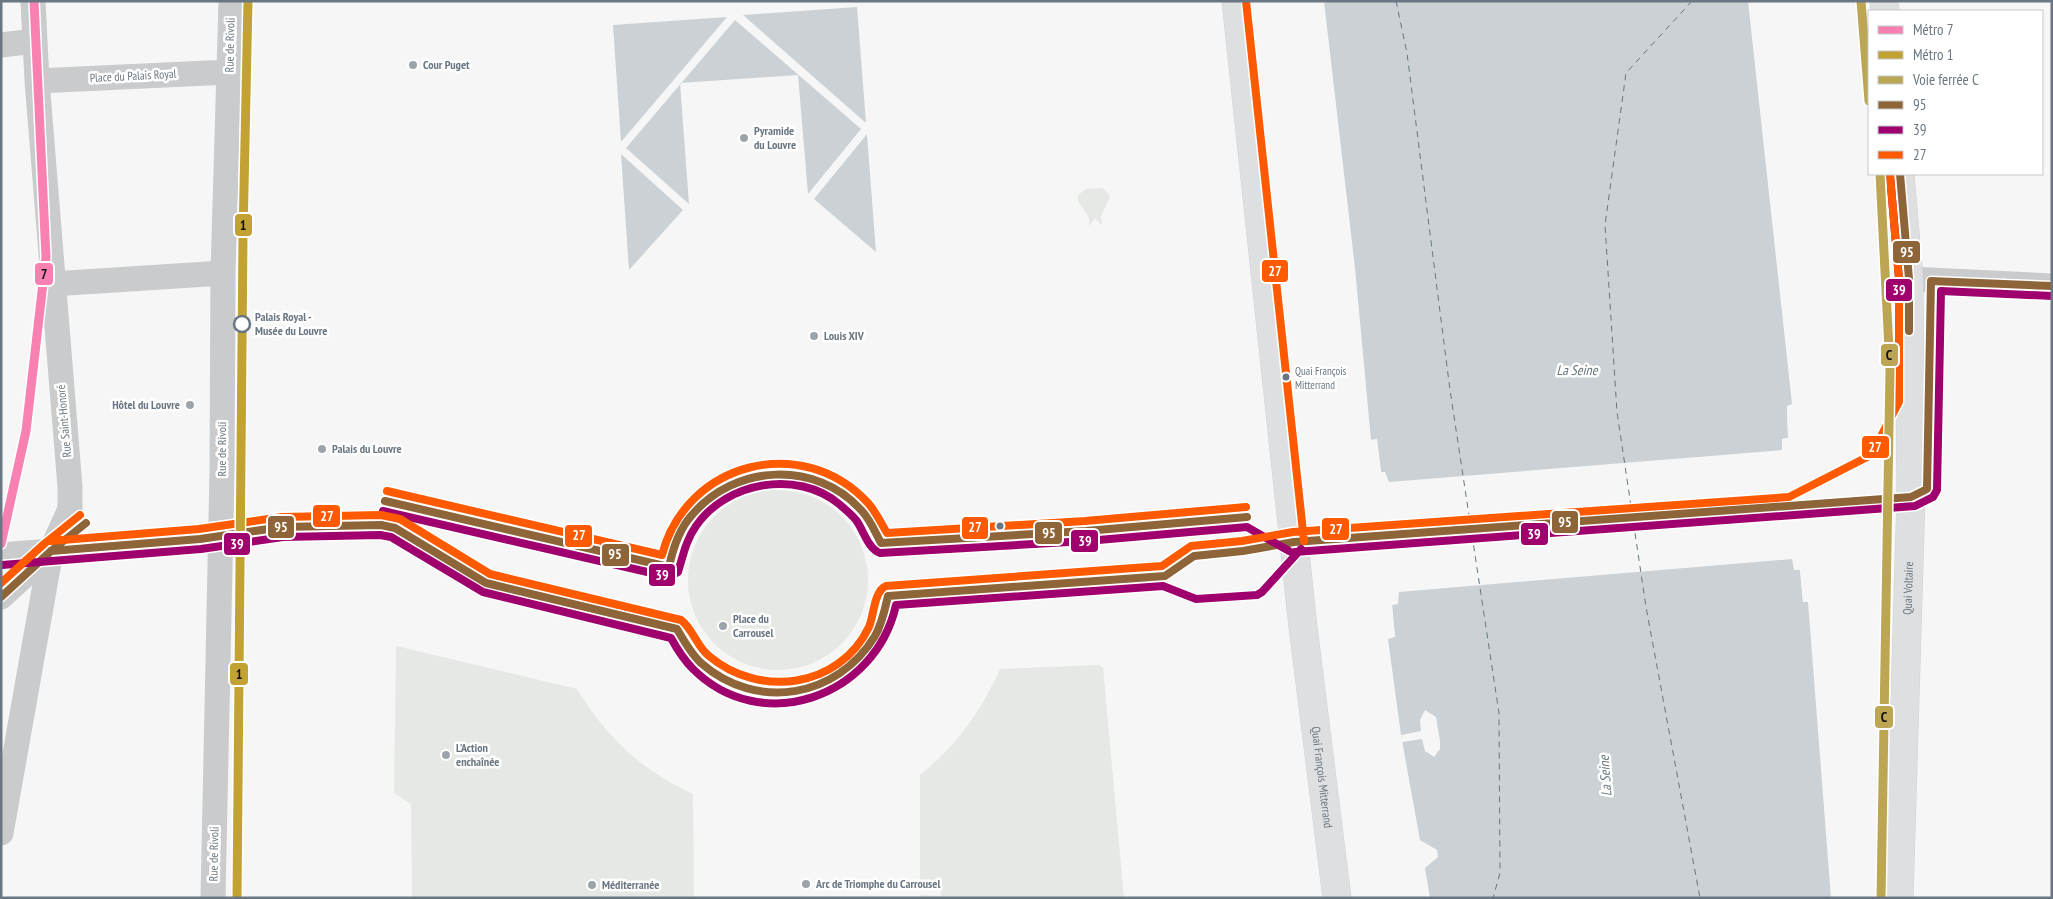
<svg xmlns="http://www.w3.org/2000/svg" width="2053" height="899" font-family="'PT Sans Narrow',sans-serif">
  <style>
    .green { fill: #e5e8e4 }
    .water { fill: #cbd1d4 }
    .pier { fill: #f6f6f6 }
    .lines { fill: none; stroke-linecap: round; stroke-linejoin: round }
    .ferry { stroke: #66777e; stroke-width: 1; stroke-dasharray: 6 5; stroke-linecap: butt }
    .major-casing { stroke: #d2d3d4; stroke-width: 29 }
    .minor { stroke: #c9cbcc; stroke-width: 25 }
    .major { stroke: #dedfe0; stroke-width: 28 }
    .bus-1-casing { stroke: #fff; stroke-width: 11 }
    .bus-2-casing { stroke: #fff; stroke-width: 11 }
    .bus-3-casing { stroke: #fff; stroke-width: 11 }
    .bus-1 { stroke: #8d6538; stroke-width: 8 }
    .bus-2 { stroke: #a0006e; stroke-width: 8 }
    .bus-3 { stroke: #ff5a00; stroke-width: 8 }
    .rail-1-casing { stroke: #fff; stroke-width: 12 }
    .rail-1 { stroke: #bca653; stroke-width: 9 }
    .metro-1-casing { stroke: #fff; stroke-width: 12 }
    .metro-2-casing { stroke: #fff; stroke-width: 12 }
    .metro-1 { stroke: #f881b2; stroke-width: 9 }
    .metro-2 { stroke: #c3a234; stroke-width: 9 }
    .poi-dot { fill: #9ba3ab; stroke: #fff; stroke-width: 2 }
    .stop-dot { fill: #fff; stroke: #6a7782; stroke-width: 2.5 }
    .bus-dot { fill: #6a7782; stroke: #fff; stroke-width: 2 }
    .labels { text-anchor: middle; stroke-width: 5; stroke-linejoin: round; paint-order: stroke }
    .bus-label { font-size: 11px; fill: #6a7782; stroke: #fff; text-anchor: start }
    .street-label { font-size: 12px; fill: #6a7782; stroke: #fff }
    .poi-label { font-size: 12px; font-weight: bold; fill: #6a7782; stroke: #fff; text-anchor: start }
    .stop-label { font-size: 12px; font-weight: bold; fill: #6a7782; stroke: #fff; text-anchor: start }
    .water-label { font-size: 14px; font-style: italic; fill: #66777e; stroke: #fff }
    .line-badge { stroke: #fff; stroke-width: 2 }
    .badge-label { font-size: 14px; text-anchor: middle; font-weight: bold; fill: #fff }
    .pale-badge-label { font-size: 14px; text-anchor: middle; font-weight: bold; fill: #111 }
  </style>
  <rect width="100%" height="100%" fill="#f6f6f6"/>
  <path class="green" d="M 1102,188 L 1108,193 L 1110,197 L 1101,216 L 1102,226 L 1095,218 L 1089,226 L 1089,218 L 1078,201 L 1078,195 L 1086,189 Z
    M688 580a90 90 0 1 1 180 0a90 90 0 1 1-180 0Z
    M 396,646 L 577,689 C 608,739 640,769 693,794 L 694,898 L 412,898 L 411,804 L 394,793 Z
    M 1099,665 L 1103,667 L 1124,898 L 920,898 L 920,895 L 941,896 L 940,882 L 920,880 L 920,775 C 958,744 980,713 1000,669 Z"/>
  <path class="water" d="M 1324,1 L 1748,1 L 1792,404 L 1787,406 L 1788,438 L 1782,439 L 1794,569 L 1800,569 L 1803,602 L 1808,602 L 1831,898 L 1430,898 L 1425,868 L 1438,857 L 1437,850 L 1420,840 L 1401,735 L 1388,639 L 1395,637 L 1392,605 L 1397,603 L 1398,592 L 1385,472 L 1381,472 L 1377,440 L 1371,440 L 1355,268 Z
    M 857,7 L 866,123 L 743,15 Z
    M 727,17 L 621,142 L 613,25 Z
    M 735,20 L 861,129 L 808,194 L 798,75 L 680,83 L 689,204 L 626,148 Z
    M 867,134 L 867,135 L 876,252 L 814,199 Z
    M 621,154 L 683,210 L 629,270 Z"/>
  <path class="pier" d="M 1795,404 L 1789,408 L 1790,438 L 1785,441 L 1785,450 L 1796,567 L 1802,568 L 1805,599 L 1810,602 L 1803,602 L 1800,570 L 1794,570 L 1792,559 L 1399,592 L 1398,604 L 1392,605 L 1395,637 L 1386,637 L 1392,635 L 1389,604 L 1395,602 L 1396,592 L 1386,482 L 1384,475 L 1379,473 L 1375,442 L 1371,443 L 1369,440 L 1377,439 L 1381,472 L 1385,472 L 1389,482 L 1723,455 L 1782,450 L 1782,439 L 1788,438 L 1787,406 Z
    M 1425,710 L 1436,717 L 1440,741 L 1440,749 L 1434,757 L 1425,751 L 1422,739 L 1402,742 L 1401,735 L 1421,731 L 1420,720 Z"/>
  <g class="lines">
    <path class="ferry" d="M 1396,1 L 1407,53 L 1450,390 L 1499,713 L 1500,873 L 1493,898
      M 1692,1 L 1626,73 L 1605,225 L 1617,412 L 1646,607 L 1700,898"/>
    <defs>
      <g id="major">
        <path id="s1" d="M 1236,1 L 1303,627 L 1337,898"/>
        <path d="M 1884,1 L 1885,11"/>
        <path id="s2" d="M 1899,898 L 1911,497 L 1909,279 L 1900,174"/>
      </g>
    </defs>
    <use href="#major" class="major-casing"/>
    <path class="minor" d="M 1,45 L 35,41
      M 37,81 L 229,72
      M 1909,279 L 2052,286
      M 52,284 L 223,273
      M 1,555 L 51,551
      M 1,597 L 51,551
      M 1,833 L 51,551 L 70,509 L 70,487 L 37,81 L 33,1
      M 213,898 L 222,471 L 223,273 L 231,1"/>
    <use href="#major" class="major"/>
    <defs>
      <path id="bus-1" d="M 1900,174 L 1909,279 L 1909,331
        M 385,501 L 669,567 C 673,548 679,529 692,515 C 735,464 816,460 861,510 C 870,519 875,532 881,543 L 1086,531 L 1247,517
        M 51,551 L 200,539 L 282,527 L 381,525 L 395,528 L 486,583 L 677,629 C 684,641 691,654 701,663 C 757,712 837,698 875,636 C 882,624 885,609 888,596 L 1165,576 L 1194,556 L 1243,551 L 1294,542 L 1911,497 L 1927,489 L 1931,281 L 2052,286
        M 1,597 L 51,551 L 86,523"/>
      <path id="bus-2" d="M 1890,175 L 1899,279 L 1899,331
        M 383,511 L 669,577 L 678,572 C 683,556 686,540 696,526 C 726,482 797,469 839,504 C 845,509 851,514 856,520 C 863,529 868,549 880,553 L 1087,541 L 1247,527 L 1289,551
        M 1295,552 L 1915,506 L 1933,497 L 1937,490 L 1941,291 L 2052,296
        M 2,565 L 201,549 L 283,537 L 380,535 L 391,537 L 483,592 L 671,638 C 677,649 684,660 693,669 C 761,737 875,698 896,605 L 1163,586 L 1196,599 L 1257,595 L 1262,592 L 1301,549"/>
      <path id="bus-3" d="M 1246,1 L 1304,541
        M 387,491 L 662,555 C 686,462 803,432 868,503 C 876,512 881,523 887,533 L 1085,521 L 1246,507
        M 50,541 L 199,529 L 282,517 L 381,515 L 400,519 L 490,574 L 681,620 C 693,629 697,647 709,656 C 759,698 839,689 869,627 C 874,615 874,591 886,586 L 1162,566 L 1191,546 L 1242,541 L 1293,532 L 1789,497 L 1871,455 L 1899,402 L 1899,279 L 1890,175
        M 1,583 L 44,544 L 80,515"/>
    </defs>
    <use href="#bus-1" class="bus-1-casing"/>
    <use href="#bus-2" class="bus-2-casing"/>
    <use href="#bus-3" class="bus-3-casing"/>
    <use href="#bus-1" class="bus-1"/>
    <use href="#bus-2" class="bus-2"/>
    <use href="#bus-3" class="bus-3"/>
    <defs>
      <path id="rail-1" d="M 1861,1 L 1869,101
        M 1880,174 L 1890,369 L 1881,898"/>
    </defs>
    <use href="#rail-1" class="rail-1-casing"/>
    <use href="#rail-1" class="rail-1"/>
    <defs>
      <path id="metro-1" d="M 1,544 L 26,431 L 46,257 L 34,1"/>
      <path id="metro-2" d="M 237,898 L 243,236 L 248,1"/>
    </defs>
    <use href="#metro-1" class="metro-1-casing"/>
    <use href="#metro-2" class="metro-2-casing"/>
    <use href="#metro-1" class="metro-1"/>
    <use href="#metro-2" class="metro-2"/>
  </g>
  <g class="poi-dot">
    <circle cx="413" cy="65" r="5"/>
    <circle cx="744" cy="138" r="5"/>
    <circle cx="814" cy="336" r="5"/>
    <circle cx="190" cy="405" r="5"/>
    <circle cx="322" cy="449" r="5"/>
    <circle cx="723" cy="626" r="5"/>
    <circle cx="446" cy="755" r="5"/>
    <circle cx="806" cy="884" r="5"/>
    <circle cx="592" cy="885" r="5"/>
  </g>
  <circle class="stop-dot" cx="242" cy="324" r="8"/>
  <g class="bus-dot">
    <circle cx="1286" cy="377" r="4.5"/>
    <circle cx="1000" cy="526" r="4.5"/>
  </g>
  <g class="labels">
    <g class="bus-label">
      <text x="1295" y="375">Quai François<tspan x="1295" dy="14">Mitterrand</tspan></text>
    </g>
    <g class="street-label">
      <text transform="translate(230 45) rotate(-89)" y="4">Rue de Rivoli</text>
      <text transform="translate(133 76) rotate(-3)" y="4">Place du Palais Royal</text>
      <text transform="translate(64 421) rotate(-95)" y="4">Rue Saint-Honoré</text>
      <text transform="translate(222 449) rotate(-90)" y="4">Rue de Rivoli</text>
      <text dy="4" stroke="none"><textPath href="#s2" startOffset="310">Quai Voltaire</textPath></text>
      <text dy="4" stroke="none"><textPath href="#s1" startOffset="781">Quai François Mitterrand</textPath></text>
      <text transform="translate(214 854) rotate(-89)" y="4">Rue de Rivoli</text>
    </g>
    <g class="poi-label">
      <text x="423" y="69">Cour Puget</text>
      <text x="754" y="135">Pyramide<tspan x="754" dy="14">du Louvre</tspan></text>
      <text x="824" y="340">Louis XIV</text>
      <text x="180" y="409" text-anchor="end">Hôtel du Louvre</text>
      <text x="332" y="453">Palais du Louvre</text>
      <text x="733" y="623">Place du<tspan x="733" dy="14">Carrousel</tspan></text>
      <text x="456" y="752">L'Action<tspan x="456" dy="14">enchaînée</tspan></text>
      <text x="816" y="888">Arc de Triomphe du Carrousel</text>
      <text x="602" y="889">Méditerranée</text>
    </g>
    <g class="stop-label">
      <text x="255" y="321">Palais Royal -<tspan x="255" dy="14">Musée du Louvre</tspan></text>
    </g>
    <g class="water-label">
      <text x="1577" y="375">La Seine</text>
      <text transform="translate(1605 776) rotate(-94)" y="5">La Seine</text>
    </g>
  </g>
  <g class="line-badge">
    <rect x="234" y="213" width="19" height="24" rx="5" fill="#c3a234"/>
    <rect x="1892" y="240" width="29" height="24" rx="5" fill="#8d6538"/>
    <rect x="1261" y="259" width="28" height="24" rx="5" fill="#ff5a00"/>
    <rect x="34" y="262" width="20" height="24" rx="5" fill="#f881b2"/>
    <rect x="1885" y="278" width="28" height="24" rx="5" fill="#a0006e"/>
    <rect x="1880" y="343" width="19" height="24" rx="5" fill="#bca653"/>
    <rect x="1861" y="435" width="29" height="24" rx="5" fill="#ff5a00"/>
    <rect x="312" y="504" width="29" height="24" rx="5" fill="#ff5a00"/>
    <rect x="1551" y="510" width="28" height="24" rx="5" fill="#8d6538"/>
    <rect x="267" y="515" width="28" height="24" rx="5" fill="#8d6538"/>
    <rect x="961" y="516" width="28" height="24" rx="5" fill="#ff5a00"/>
    <rect x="1321" y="517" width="29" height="24" rx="5" fill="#ff5a00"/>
    <rect x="1034" y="521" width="29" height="24" rx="5" fill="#8d6538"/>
    <rect x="1520" y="522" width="29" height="24" rx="5" fill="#a0006e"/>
    <rect x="564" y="524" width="29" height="24" rx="5" fill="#ff5a00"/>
    <rect x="1070" y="529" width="29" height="24" rx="5" fill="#a0006e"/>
    <rect x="223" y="532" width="28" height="24" rx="5" fill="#a0006e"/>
    <rect x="601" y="543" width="29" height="24" rx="5" fill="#8d6538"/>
    <rect x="648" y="563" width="28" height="24" rx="5" fill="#a0006e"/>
    <rect x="229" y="662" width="20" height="24" rx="5" fill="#c3a234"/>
    <rect x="1874" y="705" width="20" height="24" rx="5" fill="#bca653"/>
  </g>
  <g class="badge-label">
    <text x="1907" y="257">95</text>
    <text x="1275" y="276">27</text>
    <text x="1899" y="295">39</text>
    <text x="1875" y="452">27</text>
    <text x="327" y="521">27</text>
    <text x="1565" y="527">95</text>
    <text x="281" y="532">95</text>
    <text x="975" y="532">27</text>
    <text x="1336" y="534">27</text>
    <text x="1049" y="538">95</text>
    <text x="1534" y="539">39</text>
    <text x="579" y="540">27</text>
    <text x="1085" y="546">39</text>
    <text x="237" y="549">39</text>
    <text x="615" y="559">95</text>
    <text x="662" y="580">39</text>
  </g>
  <g class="pale-badge-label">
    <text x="243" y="230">1</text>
    <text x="44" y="279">7</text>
    <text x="1889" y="360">C</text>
    <text x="239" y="679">1</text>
    <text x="1884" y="722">C</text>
  </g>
  <rect width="2053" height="899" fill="none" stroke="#6a7782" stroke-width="5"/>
  <rect x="1868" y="10" width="175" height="165" fill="#ffffff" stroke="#c3c9cd"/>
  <rect x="1878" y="26" width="25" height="8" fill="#f881b2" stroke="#c3c9cd"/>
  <text x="1913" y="35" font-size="15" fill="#6a7782">Métro 7</text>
  <rect x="1878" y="51" width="25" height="8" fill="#c3a234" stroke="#c3c9cd"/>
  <text x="1913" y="60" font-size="15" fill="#6a7782">Métro 1</text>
  <rect x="1878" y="76" width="25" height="8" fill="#bca653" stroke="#c3c9cd"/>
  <text x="1913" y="85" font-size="15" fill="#6a7782">Voie ferrée C</text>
  <rect x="1878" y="101" width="25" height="8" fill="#8d6538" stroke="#c3c9cd"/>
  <text x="1913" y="110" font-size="15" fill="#6a7782">95</text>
  <rect x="1878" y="126" width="25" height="8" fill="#a0006e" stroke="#c3c9cd"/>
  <text x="1913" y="135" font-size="15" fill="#6a7782">39</text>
  <rect x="1878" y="151" width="25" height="8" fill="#ff5a00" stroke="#c3c9cd"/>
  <text x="1913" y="160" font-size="15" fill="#6a7782">27</text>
</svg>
